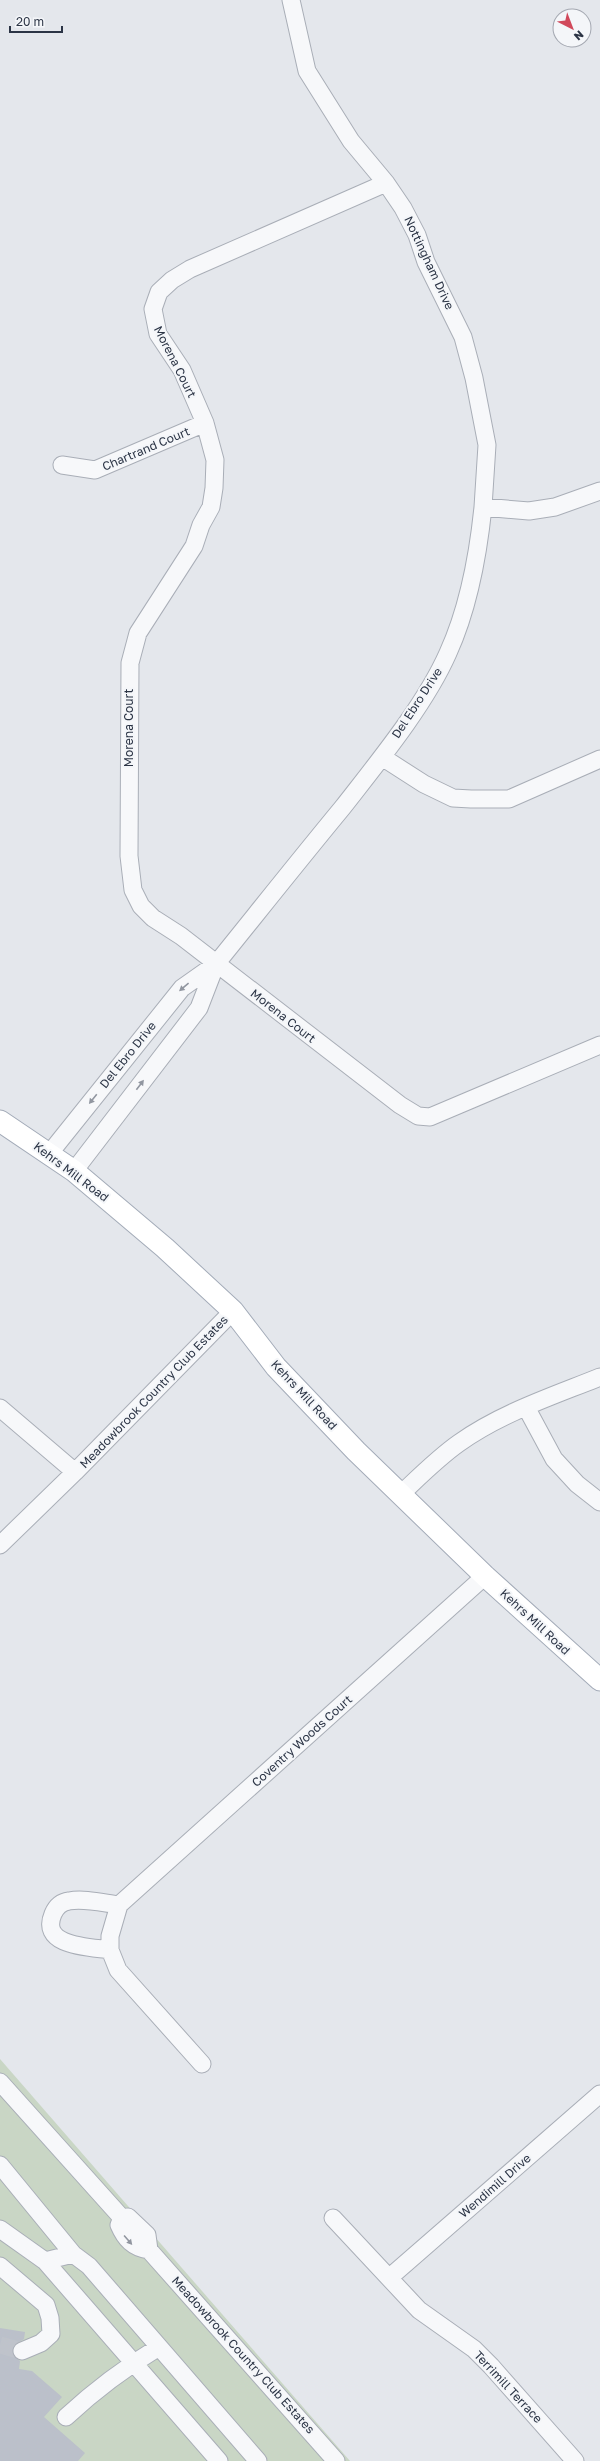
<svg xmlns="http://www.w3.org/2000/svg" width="600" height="2461" font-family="'Golos Text',sans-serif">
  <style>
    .green { fill: #c9d6c5 }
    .building { fill: #bbc0ca }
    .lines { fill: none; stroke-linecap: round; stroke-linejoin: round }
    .minor-tunnel { stroke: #bfc3cb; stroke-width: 17; stroke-dasharray: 17 8; stroke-linecap: butt }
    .minor-casing { stroke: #a9aeb7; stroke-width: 19 }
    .major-casing { stroke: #a3abb8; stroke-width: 23 }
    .minor { stroke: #f7f8fa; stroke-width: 17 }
    .major { stroke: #fff; stroke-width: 21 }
    .oneway { fill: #9196a0 }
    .labels { text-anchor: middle; stroke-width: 4; stroke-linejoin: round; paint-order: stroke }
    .street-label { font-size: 12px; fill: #2b3445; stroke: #f4f6f9 }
  </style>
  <rect width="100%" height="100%" fill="#e4e7ec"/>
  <path class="green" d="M 0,2059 L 350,2461 L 0,2461 Z"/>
  <path class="building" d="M 0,2328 L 25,2332 L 24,2339 L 14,2345 L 13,2354 L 20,2361 L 19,2369 L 32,2371 L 62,2397 L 44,2417 L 85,2453 L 78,2461 L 0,2461 Z"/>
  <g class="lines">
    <path class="minor-tunnel" d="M 0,2345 L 22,2351"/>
    <defs>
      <path id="minor" d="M 291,0 L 307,71 L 351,141 L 386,183 L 403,208 L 417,235 L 426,262 L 463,337 L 474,378 L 487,445 L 483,507
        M 386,183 L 190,269 L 172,280 L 159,292 L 153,309 L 158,334 L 182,370 L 205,423 L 215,460 L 214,488 L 211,507 L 201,525 L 194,546 L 138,633 L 130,663 L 129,856 L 133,890 L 141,906 L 153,918 L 181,936 L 400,1105 L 418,1116 L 430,1117 L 600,1045
        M 62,465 L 95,470 L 205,423
        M 382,757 L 424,784 L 453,798 L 471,799 L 509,799 L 600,759
        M 49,1154 L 182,988 L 216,964 C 258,912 300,859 343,807 C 378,762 425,705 448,653 C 469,607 478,556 483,507 L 529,511 L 555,507 L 600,491
        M 74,1171 L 199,1008 L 216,964
        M 526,1407 L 554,1459 L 577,1484 L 600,1502
        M 0,1408 L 75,1472
        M 402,1493 C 420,1476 439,1457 459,1443 C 501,1413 553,1396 600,1377
        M 0,1545 L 75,1472 L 233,1311
        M 110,1950 C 91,1947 39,1947 53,1914 C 56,1907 61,1902 69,1901 C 84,1898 103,1903 118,1905
        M 202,2064 L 118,1970 L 110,1950 L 110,1936 L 119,1905 L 485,1576
        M 0,2082 L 122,2218
        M 0,2165 L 73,2254
        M 122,2218 L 119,2225 C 125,2239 133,2248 149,2250 L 336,2461
        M 122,2218 L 128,2217 L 147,2235 L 149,2250
        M 333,2218 L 419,2310 L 474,2349 L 491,2366 L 575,2461
        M 0,2229 L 45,2261 L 73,2254 L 89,2266 L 258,2461
        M 45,2261 L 219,2461
        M 0,2266 L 46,2305 L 50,2318 L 51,2334 L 41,2343 L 22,2351
        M 390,2277 L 600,2094
        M 66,2417 C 95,2390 126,2367 159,2347"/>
      <path id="major" d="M 0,1121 L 74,1171 L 165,1248 L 233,1311 L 276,1367 L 356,1451 L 485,1576 L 600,1680"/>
    </defs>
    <use href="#minor" class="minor-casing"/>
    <use href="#major" class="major-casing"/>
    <use href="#minor" class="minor"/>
    <use href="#major" class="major"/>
  </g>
  <defs><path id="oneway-solid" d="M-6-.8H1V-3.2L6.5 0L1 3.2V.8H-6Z"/></defs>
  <g class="oneway">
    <use href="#oneway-solid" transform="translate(184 987) rotate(140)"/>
    <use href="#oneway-solid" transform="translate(140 1085) rotate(-53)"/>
    <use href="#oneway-solid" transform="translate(93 1099) rotate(129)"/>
    <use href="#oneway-solid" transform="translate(128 2240) rotate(49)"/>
  </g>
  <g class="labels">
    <g class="street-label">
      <text transform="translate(429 263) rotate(65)" y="4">Nottingham Drive</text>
      <text transform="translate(175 362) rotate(63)" y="4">Morena Court</text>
      <text transform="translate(146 449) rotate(-23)" y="4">Chartrand Court</text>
      <text transform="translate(417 703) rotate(-57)" y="4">Del Ebro Drive</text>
      <text transform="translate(129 728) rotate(-90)" y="4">Morena Court</text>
      <text transform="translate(283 1016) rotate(38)" y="4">Morena Court</text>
      <text transform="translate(128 1055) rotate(-51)" y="4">Del Ebro Drive</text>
      <text transform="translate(71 1172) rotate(37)" y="4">Kehrs Mill Road</text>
      <text transform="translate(154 1392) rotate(-46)" y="4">Meadowbrook Country Club Estates</text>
      <text transform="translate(304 1395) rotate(47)" y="4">Kehrs Mill Road</text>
      <text transform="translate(535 1622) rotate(43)" y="4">Kehrs Mill Road</text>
      <text transform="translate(302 1741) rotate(-42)" y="4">Coventry Woods Court</text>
      <text transform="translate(495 2186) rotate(-41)" y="4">Wendimill Drive</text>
      <text transform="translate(243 2355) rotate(48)" y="4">Meadowbrook Country Club Estates</text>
      <text transform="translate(508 2387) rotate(47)" y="4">Terrimill Terrace</text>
    </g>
  </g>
  <g transform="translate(572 28) rotate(138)"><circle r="19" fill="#f4f6f9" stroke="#a4a8b1"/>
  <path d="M0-3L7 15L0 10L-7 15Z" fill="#d1495b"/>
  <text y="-6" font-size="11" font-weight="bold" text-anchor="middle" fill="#2b3445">N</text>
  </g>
  <path d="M10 26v6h52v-6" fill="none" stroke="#2b3445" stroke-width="2"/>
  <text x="16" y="26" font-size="12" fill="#2b3445" stroke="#f4f6f9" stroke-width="3" paint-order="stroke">20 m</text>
</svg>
